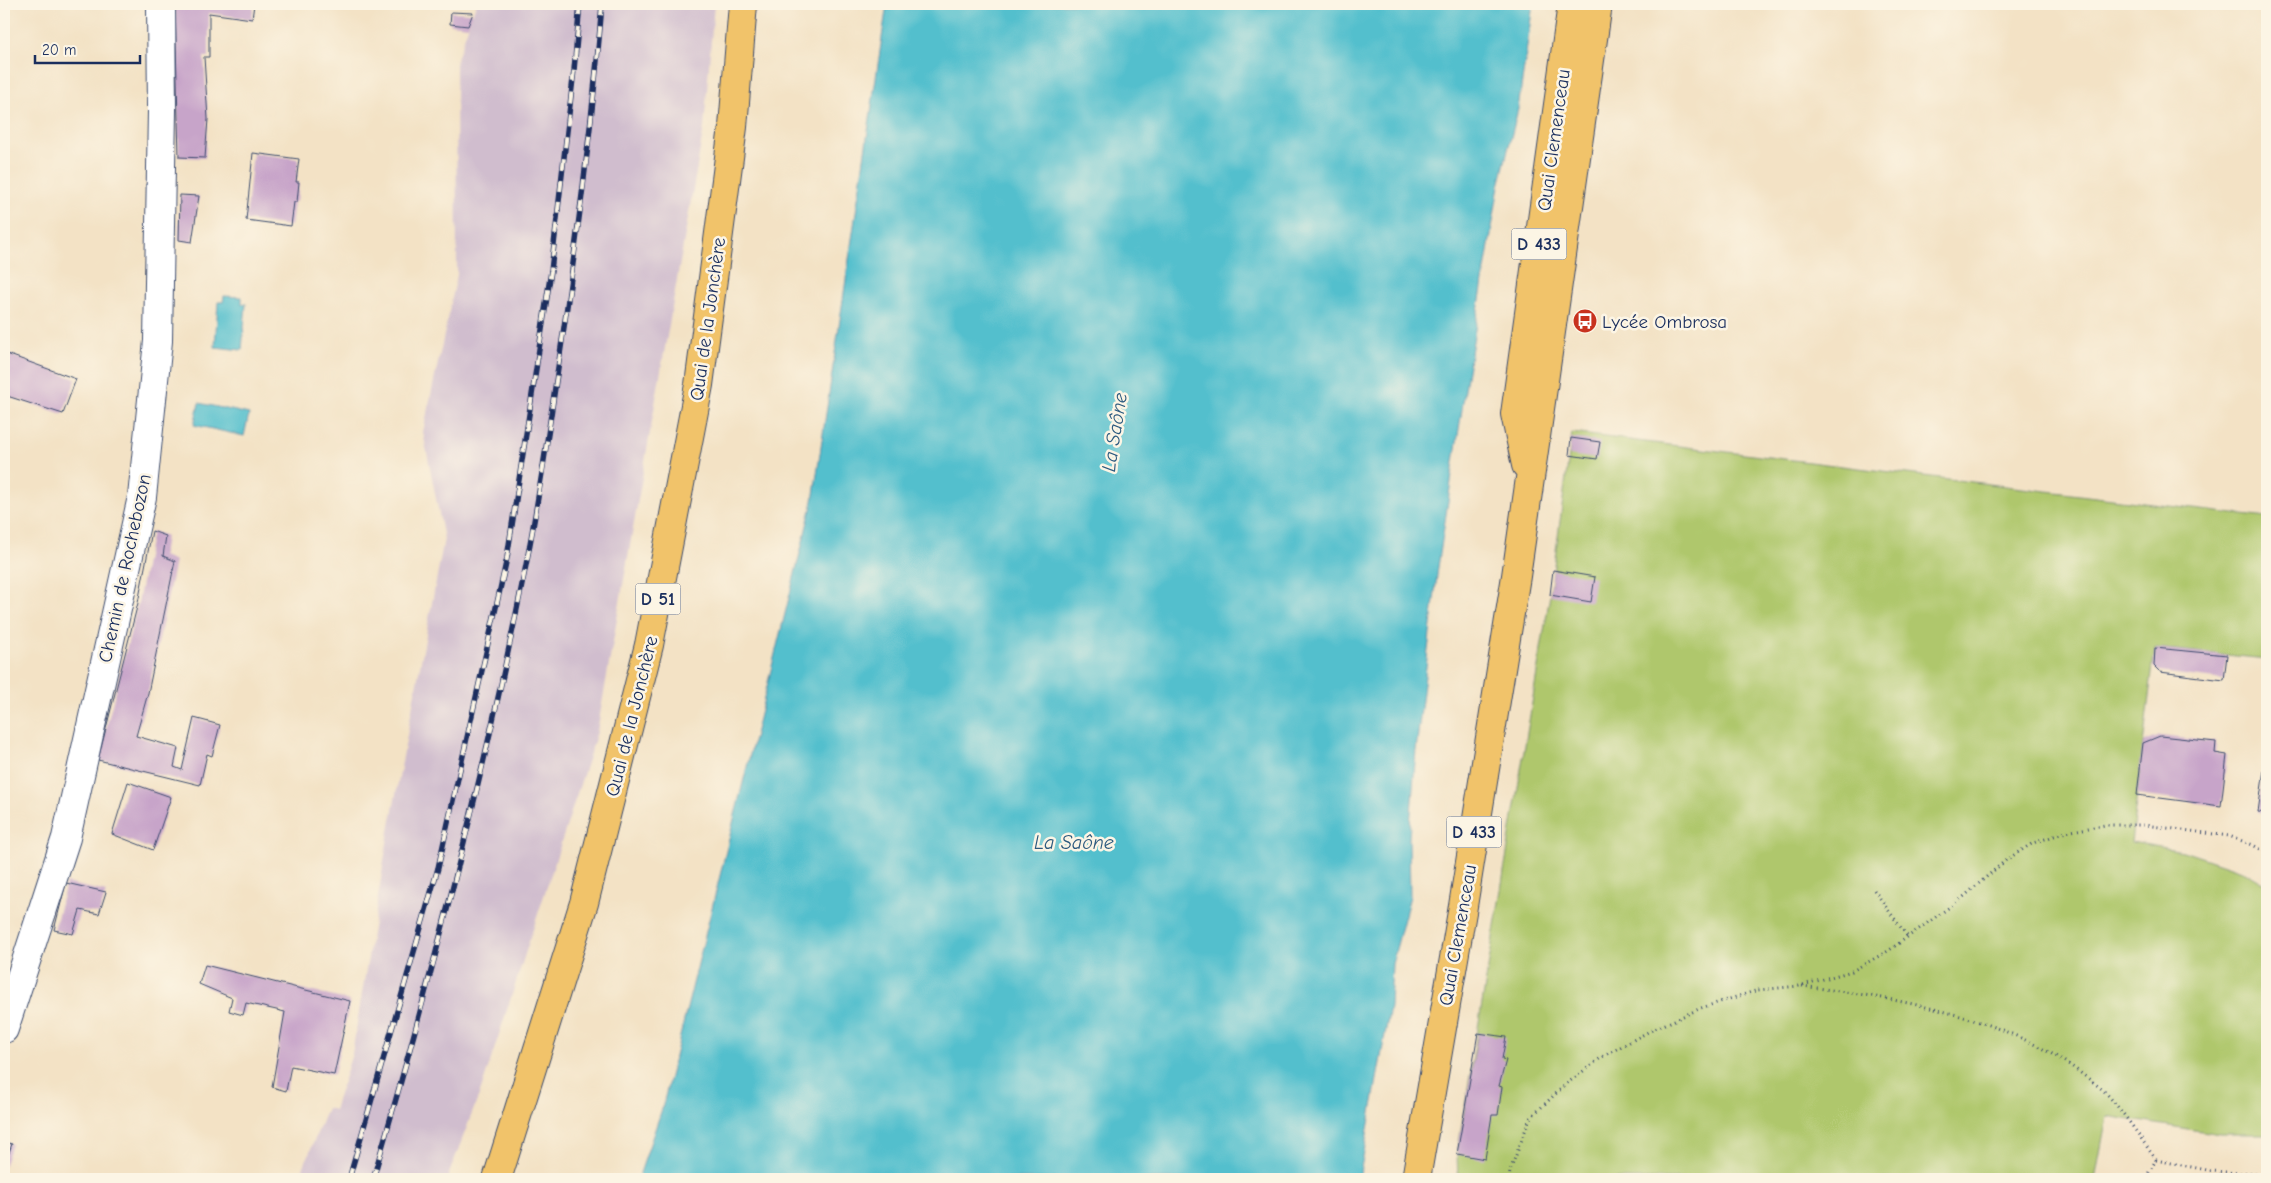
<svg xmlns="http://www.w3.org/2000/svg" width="2271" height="1183" font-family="'Comic Neue',sans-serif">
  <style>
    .industrial { fill: #d0bdce }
    .green { fill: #afc76c; stroke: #657b65 }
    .water { fill: #53bfcd; stroke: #377796 }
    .building { fill: #c7a4c9 }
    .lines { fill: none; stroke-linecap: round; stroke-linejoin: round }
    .minor-casing { stroke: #3b4a6d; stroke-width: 30 }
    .major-casing { stroke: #3b4a6d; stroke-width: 30 }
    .path { stroke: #3b4a6d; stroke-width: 3; stroke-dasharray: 1 4; stroke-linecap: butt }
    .minor { stroke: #fff; stroke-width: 28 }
    .major { stroke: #f1c36a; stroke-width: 28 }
    .rail-casing { stroke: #1b2f5e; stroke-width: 5.5 }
    .rail { stroke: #fcf5e5; stroke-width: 4; stroke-dasharray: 11; stroke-linecap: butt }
    .labels { text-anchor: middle; stroke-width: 5; stroke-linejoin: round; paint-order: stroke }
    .shield { fill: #fcf5e5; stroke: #5e6a86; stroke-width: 1 }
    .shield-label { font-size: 18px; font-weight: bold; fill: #1b2f5e }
    .street-label { font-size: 19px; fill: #1b2f5e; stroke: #fcf5e5 }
    .poi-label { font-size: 19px; fill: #1b2f5e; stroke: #fcf5e5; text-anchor: start }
    .water-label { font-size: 20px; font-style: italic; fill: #2c5a7f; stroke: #fcf5e5 }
  </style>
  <rect width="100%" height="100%" fill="#fcf5e5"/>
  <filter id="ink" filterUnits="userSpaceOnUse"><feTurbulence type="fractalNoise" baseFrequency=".02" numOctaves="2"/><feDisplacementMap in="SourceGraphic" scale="10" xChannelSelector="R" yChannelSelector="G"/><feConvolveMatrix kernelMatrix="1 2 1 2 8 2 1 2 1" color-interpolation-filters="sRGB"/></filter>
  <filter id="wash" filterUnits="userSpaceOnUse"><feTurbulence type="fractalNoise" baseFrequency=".0096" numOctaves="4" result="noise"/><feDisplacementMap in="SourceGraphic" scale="20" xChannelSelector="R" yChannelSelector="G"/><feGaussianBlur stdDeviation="1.12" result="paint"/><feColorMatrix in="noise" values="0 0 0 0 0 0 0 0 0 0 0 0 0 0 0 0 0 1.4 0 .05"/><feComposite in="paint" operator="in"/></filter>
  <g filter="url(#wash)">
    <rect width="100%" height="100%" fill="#f3e2c5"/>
    <path class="industrial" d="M 476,4 L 714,4 L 704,127 L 597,732 L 481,1090 L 447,1179 L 299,1179 L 327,1108 L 334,1110 L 352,1054 L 389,831 L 444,539 L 423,432 L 457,275 L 456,62 Z"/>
    <path class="green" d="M 1572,433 L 2267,518 L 2267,659 L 2155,648 L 2131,842 L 2183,851 L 2245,872 L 2267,885 L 2267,1134 L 2219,1134 L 2107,1116 L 2095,1179 L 1458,1179 L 1457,1154 L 1550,595 Z"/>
    <path class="water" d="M 887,4 L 1533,4 L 1518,109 L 1499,186 L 1466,383 L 1438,567 L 1416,750 L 1409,838 L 1410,896 L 1392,964 L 1390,1007 L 1359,1179 L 638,1179 L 662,1109 L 813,501 Z
      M 224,296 L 242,297 L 242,304 L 246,304 L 242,350 L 215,347 L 218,302 L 223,302 Z
      M 199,403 L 249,414 L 244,436 L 194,425 Z"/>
    <g id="blocks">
      <path class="building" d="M 175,4 L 254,4 L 252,19 L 209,13 L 209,57 L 204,57 L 208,119 L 205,158 L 179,157 Z
        M 451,12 L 473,13 L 468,26 L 450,24 Z
        M 253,153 L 299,159 L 296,182 L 299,182 L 297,202 L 294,202 L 291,226 L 246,220 Z
        M 180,195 L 199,196 L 192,242 L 179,240 Z
        M 4,353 L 76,379 L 63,414 L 4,395 Z
        M 1571,438 L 1600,442 L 1597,459 L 1569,455 Z
        M 152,531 L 166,536 L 163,556 L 175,561 L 148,693 L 136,736 L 178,748 L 174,767 L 182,770 L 194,718 L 220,725 L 212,756 L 207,754 L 200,785 L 98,760 L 138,603 Z
        M 1553,570 L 1595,577 L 1591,602 L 1550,595 Z
        M 2155,648 L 2227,655 L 2224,680 L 2160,672 L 2154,666 Z
        M 2160,736 L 2216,742 L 2215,753 L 2227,755 L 2221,806 L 2137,795 L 2143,743 Z
        M 2267,762 L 2267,813 L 2258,812 L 2265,763 Z
        M 128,782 L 171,797 L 153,850 L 112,834 Z
        M 66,883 L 106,892 L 99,914 L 80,910 L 73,934 L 54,930 Z
        M 205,965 L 350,1001 L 334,1075 L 291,1066 L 286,1091 L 272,1087 L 285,1012 L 246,1003 L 243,1015 L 229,1011 L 232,998 L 199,984 Z
        M 1478,1033 L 1506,1037 L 1502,1059 L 1506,1060 L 1499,1086 L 1502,1087 L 1498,1115 L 1492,1115 L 1485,1159 L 1457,1154 Z
        M 4,1142 L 12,1144 L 4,1167 Z"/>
    </g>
  </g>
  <g filter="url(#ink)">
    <use href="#blocks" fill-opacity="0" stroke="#3b4a6d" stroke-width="1"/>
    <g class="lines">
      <defs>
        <path id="minor" d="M 4,1029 L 66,838 L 142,497 L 158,341 L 162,110 L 161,4"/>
        <path id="major" d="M 1526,465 L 1515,414 L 1572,4
          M 497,1179 L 584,903 L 649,645 L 699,385 L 733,127 L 743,4
          M 1416,1179 L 1463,906 L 1516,576 L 1598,4"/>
      </defs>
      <use href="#minor" class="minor-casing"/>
      <use href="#major" class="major-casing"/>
      <path class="path" d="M 1874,890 L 1907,936
        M 1802,986 C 1895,998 2007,1016 2082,1074 C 2090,1080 2099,1086 2106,1093 C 2125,1114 2140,1137 2156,1160 L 2149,1172 L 2147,1179
        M 2156,1160 L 2212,1171 L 2267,1175
        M 1509,1179 L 1510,1171 L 1530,1118 L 1565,1085 L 1602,1057 L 1648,1032 L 1701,1008 L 1758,990 L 1799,986 L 1852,971 L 1888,951 L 1961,899 L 2006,860 L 2033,843 L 2066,832 L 2105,825 L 2144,825 L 2229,836 L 2253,845 L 2267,853"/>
      <use href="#minor" class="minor"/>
      <use href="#major" class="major"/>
      <defs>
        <path id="rail" d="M 349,1179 L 438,868 L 507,558 L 551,271 L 574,70 L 580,4
          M 373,1179 C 432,977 485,772 526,565 C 538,504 547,442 556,381 C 575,256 592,130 602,4"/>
      </defs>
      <use href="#rail" class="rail-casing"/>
      <use href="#rail" class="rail"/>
    </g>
  </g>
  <defs>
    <symbol id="bus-disc" viewBox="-11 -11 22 22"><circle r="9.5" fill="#c8321e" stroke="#fcf5e5"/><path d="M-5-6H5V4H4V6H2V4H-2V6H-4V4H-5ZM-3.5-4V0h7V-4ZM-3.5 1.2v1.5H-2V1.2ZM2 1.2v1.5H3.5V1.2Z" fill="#fff"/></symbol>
  </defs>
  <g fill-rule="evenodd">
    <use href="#bus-disc" x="1571" y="307" width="28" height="28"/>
  </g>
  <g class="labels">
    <g class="shield">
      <rect x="1511.5" y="228.5" width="55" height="31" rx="4"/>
      <rect x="635.5" y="583.5" width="45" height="31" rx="4"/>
      <rect x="1446.5" y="816.5" width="55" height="31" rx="4"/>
    </g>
    <g class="shield-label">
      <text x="1539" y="250">D 433</text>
      <text x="658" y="605">D 51</text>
      <text x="1474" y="838">D 433</text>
    </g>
    <g class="street-label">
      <text transform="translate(1553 140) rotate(-82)" y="7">Quai Clemenceau</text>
      <text transform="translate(707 319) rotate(-82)" y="7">Quai de la Jonchère</text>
      <text transform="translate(124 568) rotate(-78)" y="7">Chemin de Rochebozon</text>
      <text transform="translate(631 716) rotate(-76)" y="7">Quai de la Jonchère</text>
      <text transform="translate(1457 935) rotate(-80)" y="7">Quai Clemenceau</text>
    </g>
    <g class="poi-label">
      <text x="1602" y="328">Lycée Ombrosa</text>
    </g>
    <g class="water-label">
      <text transform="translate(1114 432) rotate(-81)" y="7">La Saône</text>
      <text x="1074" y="849">La Saône</text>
    </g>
  </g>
  <rect width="2271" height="1183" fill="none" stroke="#fcf5e5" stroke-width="20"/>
  <path d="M35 55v8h105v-8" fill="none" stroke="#1b2f5e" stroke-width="2.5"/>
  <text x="42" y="55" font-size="15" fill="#1b2f5e" stroke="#fcf5e5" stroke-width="4" paint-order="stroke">20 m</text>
</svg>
